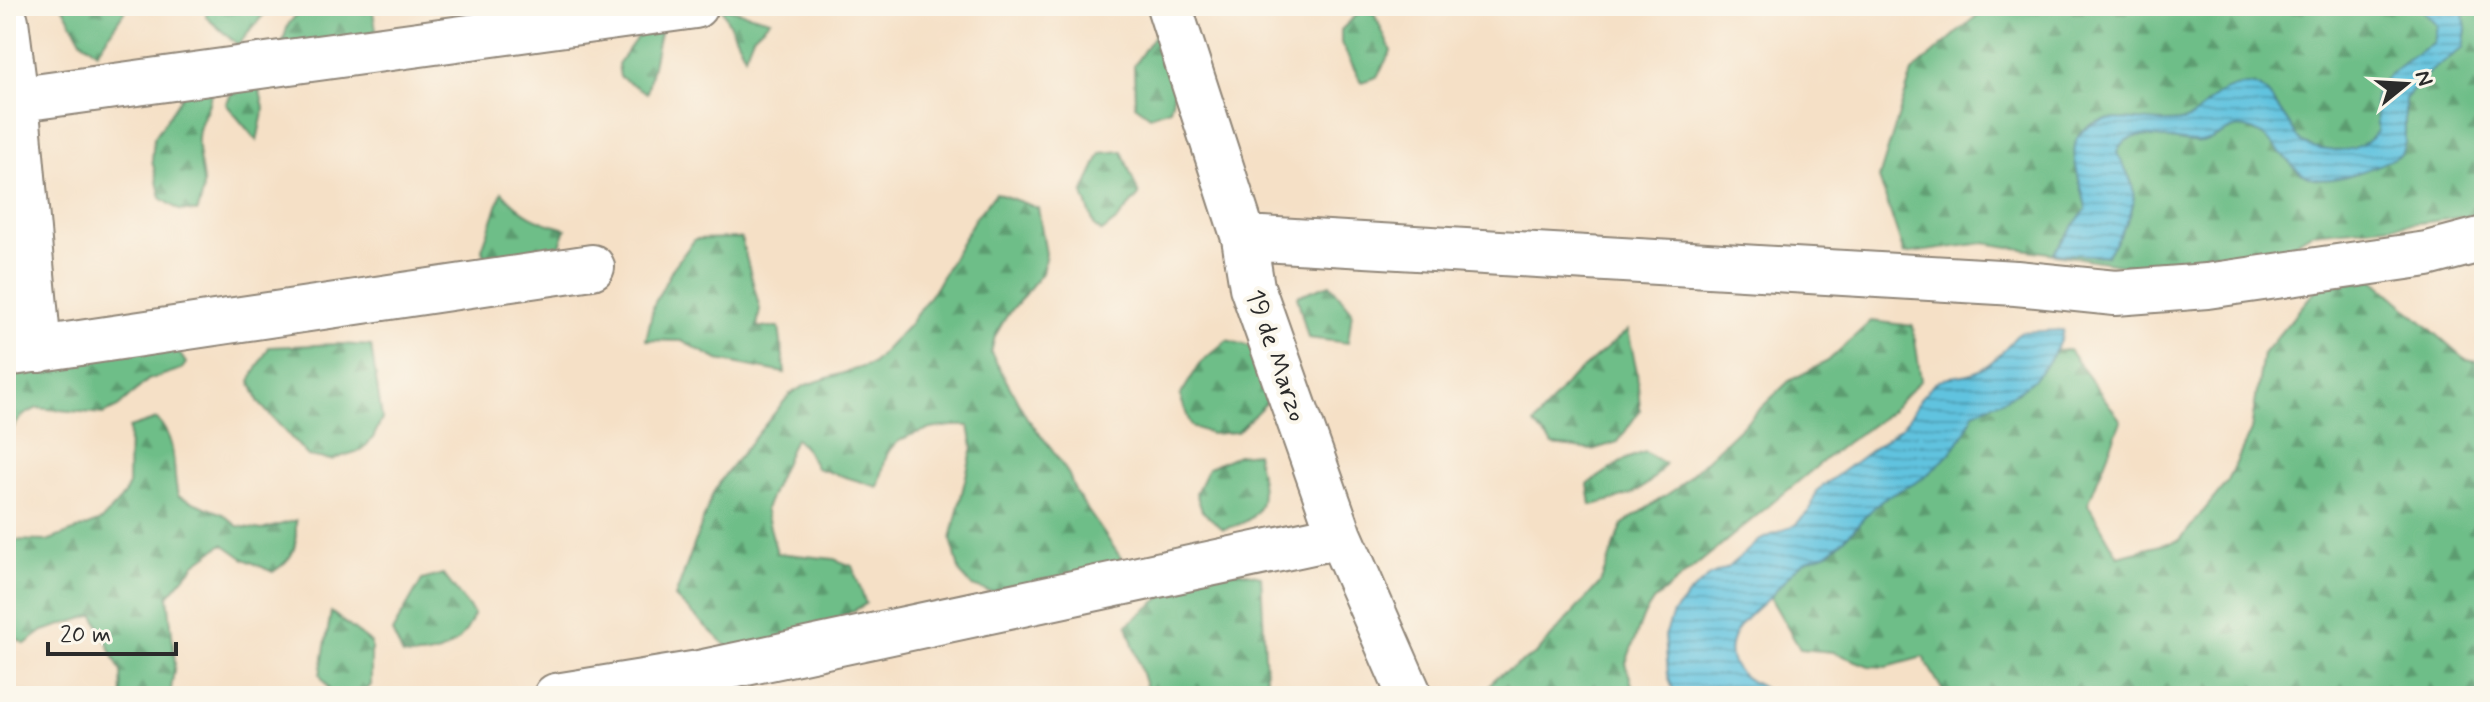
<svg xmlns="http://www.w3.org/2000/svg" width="2490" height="702" font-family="Mynerve,sans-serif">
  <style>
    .forest { fill: url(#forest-firs); stroke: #4c745a; stroke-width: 2 }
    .water { fill: url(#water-rules); stroke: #467785; stroke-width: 2 }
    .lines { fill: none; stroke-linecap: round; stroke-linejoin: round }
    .street-casing { stroke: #908678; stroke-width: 48 }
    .street { stroke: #fff; stroke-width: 44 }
    .labels { text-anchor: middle; stroke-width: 8; stroke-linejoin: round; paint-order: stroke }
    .street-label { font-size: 26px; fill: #2b2b2b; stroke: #fbf7ec }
  </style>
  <defs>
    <pattern id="forest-firs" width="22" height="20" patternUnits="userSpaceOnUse" patternTransform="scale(2)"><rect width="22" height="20" fill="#6ebe88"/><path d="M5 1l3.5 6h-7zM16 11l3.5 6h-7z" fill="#5b9b6f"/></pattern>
    <pattern id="water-rules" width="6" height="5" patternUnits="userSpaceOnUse" patternTransform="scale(2)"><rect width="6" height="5" fill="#61c3df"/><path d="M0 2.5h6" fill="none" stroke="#509fb5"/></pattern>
  </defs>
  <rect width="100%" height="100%" fill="#fbf7ec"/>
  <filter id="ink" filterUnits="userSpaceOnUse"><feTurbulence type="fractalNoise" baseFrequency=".0125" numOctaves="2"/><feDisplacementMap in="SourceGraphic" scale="16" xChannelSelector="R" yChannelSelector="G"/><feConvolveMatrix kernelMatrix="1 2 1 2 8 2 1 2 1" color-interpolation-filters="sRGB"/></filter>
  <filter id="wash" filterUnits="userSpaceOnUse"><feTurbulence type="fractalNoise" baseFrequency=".006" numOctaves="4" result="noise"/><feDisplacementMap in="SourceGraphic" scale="32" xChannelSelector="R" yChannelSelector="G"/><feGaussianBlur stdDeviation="1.8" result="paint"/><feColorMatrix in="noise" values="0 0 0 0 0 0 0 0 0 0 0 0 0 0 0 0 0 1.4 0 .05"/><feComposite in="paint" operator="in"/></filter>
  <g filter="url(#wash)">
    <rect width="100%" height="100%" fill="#f5e0c6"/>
    <path class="forest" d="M 62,6 L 128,6 L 97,52 L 81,40 Z
      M 207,6 L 263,6 L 265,13 L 238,45 L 206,17 Z
      M 303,6 L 372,6 L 378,41 L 276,63 L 288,25 Z
      M 1366,6 L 1371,6 L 1391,51 L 1377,77 L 1361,82 L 1341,43 L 1341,30 Z
      M 2015,6 L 2484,6 L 2484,214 L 2428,222 L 2311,233 L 2253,268 L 2219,280 L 1984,243 L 1904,254 L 1879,178 L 1912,72 L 1981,12 Z
      M 721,7 L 770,20 L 753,36 L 745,56 Z
      M 661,28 L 647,93 L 620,77 L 618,64 L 638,36 Z
      M 1157,31 L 1185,49 L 1170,109 L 1150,116 L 1135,105 L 1134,65 Z
      M 237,82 L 259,87 L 264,108 L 257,141 L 226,104 Z
      M 210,84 C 214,107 198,118 198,138 C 196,168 211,178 197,212 L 179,210 L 161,198 L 152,160 L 154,138 L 188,87 Z
      M 1122,151 L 1139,195 L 1116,221 L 1102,232 L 1095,227 L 1083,194 L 1101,153 Z
      M 502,192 C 522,215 537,221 566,229 L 560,245 L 554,254 L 491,271 L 482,249 Z
      M 996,193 L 1038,208 L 1046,254 L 1042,273 L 1006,317 L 995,336 L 991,353 L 1027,418 L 1052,449 L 1069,475 L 1075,492 L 1121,558 L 1117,568 L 990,592 L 972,586 L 960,573 L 951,539 L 973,447 L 969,426 C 946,425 895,431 886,457 C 883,466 882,477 878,487 L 816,468 L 807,451 L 795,438 L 765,509 L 777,553 L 834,559 L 852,566 L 866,604 L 760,660 L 742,661 L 675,597 L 713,493 L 725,474 L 790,394 L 806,385 L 872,364 L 908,326 L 936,287 L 975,218 Z
      M 741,238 L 760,309 L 757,327 L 779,327 L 785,373 L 718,360 L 682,341 L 646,340 L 654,304 L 673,268 L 695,239 Z
      M 2373,279 L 2466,360 L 2484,363 L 2484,696 L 1946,696 L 1923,657 L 1887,667 L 1869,666 L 1833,652 L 1800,649 L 1771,599 L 1776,581 L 1866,514 L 1923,461 L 1958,418 L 2039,351 L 2069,350 L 2121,421 L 2088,504 L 2118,556 L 2180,540 L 2228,481 L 2251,430 L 2263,354 L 2317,288 Z
      M 1330,284 L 1352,311 L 1348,343 L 1308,338 L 1297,296 Z
      M 1871,321 L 1913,326 L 1921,380 L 1888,414 L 1839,448 L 1653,601 L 1643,617 L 1626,663 L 1635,696 L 1483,696 L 1496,677 L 1536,654 L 1600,583 L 1623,524 L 1677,488 L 1789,381 L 1828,361 Z
      M 162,327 L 186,363 L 182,369 L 148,380 L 118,407 L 103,414 L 37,408 L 22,416 L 6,437 L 6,365 Z
      M 1628,330 L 1637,372 L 1640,410 L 1618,442 L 1592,450 L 1553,445 L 1534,424 L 1568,381 Z
      M 1227,340 L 1250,346 L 1274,395 L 1237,432 L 1211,434 L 1191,426 L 1180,396 L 1201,362 Z
      M 339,344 L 371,346 L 382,419 L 373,438 L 362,450 L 331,460 L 308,456 L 259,403 L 250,381 L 269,347 Z
      M 157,419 C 179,444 171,466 178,496 L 223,514 L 237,526 L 262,530 L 296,520 C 296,548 297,556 273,572 L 244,559 L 223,544 L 195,564 L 168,596 L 175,663 L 170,696 L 122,696 L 121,672 L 94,615 L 43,631 L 25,644 L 6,631 L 6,537 L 9,540 L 47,541 L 101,521 L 121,499 L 128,487 L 129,428 Z
      M 1645,452 L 1665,464 C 1645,494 1625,498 1591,505 L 1588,484 L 1626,459 Z
      M 1256,453 C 1263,493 1273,519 1223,529 L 1202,511 L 1196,493 L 1208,468 L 1238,455 Z
      M 1221,567 L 1261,576 L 1267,696 L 1149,696 L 1127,625 L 1169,591 Z
      M 443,574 L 474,614 C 463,646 436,660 403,655 L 392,632 L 422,580 Z
      M 331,612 L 371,643 L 371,685 L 361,696 L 333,696 L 320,675 Z"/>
    <path class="water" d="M 2419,6 L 2463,6 L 2466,30 L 2463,48 L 2427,74 L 2405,99 L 2405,143 L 2401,154 C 2380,166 2337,183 2314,179 C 2296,176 2278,146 2263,136 C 2230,115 2228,138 2201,142 C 2179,145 2127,122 2117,152 C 2120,160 2125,167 2128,174 C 2144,206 2122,231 2106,256 L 2053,253 L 2086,209 C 2084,190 2067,153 2078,137 C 2101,102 2154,131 2188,119 C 2198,116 2204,105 2212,99 C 2224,90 2242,82 2257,86 C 2269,89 2293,131 2302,143 C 2328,154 2360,155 2377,131 C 2378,120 2375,110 2375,99 C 2376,77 2417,54 2434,42 L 2437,25 Z
      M 2063,330 C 2059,352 2039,378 2020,390 C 2007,400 1989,405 1974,412 C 1965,440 1942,465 1917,482 C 1907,488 1894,491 1884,499 C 1864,514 1852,535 1832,550 C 1824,557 1813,556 1804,562 C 1790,571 1782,585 1770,597 C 1759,607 1743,619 1736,632 C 1715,670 1757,687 1786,696 L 1675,696 L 1668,675 L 1665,636 L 1673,613 L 1690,593 L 1709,576 L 1728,568 L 1758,541 L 1795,525 L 1811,509 L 1816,491 L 1902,427 C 1915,413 1918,396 1935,383 C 1947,375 1960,377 1972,373 C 1992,367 2006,346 2020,332 Z"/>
  </g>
  <g filter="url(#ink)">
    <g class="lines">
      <defs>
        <path id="street" d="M 1169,6 L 1244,238 L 1252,287 L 1340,536 L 1410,696
          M 6,21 L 16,100 L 39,350
          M 6,101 L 695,6
          M 1244,238 L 2016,283 L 2115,293 L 2207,286 L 2427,254 L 2484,239
          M 6,354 L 592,267
          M 556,696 L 699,673 L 1340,536"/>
      </defs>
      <use href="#street" class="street-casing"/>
      <use href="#street" class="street"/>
    </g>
  </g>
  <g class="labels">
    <g class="street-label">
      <text transform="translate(1277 355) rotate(71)" y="9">19 de Marzo</text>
    </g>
  </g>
  <rect width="2490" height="702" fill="none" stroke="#fbf7ec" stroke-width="32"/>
  <g transform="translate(2406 84) rotate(72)" stroke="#fbf7ec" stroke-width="6" paint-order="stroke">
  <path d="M0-6L14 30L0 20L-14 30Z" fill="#2b2b2b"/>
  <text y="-12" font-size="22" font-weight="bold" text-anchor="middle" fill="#2b2b2b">N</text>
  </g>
  <path d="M48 642v12h128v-12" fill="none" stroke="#2b2b2b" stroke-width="4"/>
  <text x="60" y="642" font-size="24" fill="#2b2b2b" stroke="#fbf7ec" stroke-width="6" paint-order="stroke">20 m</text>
</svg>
